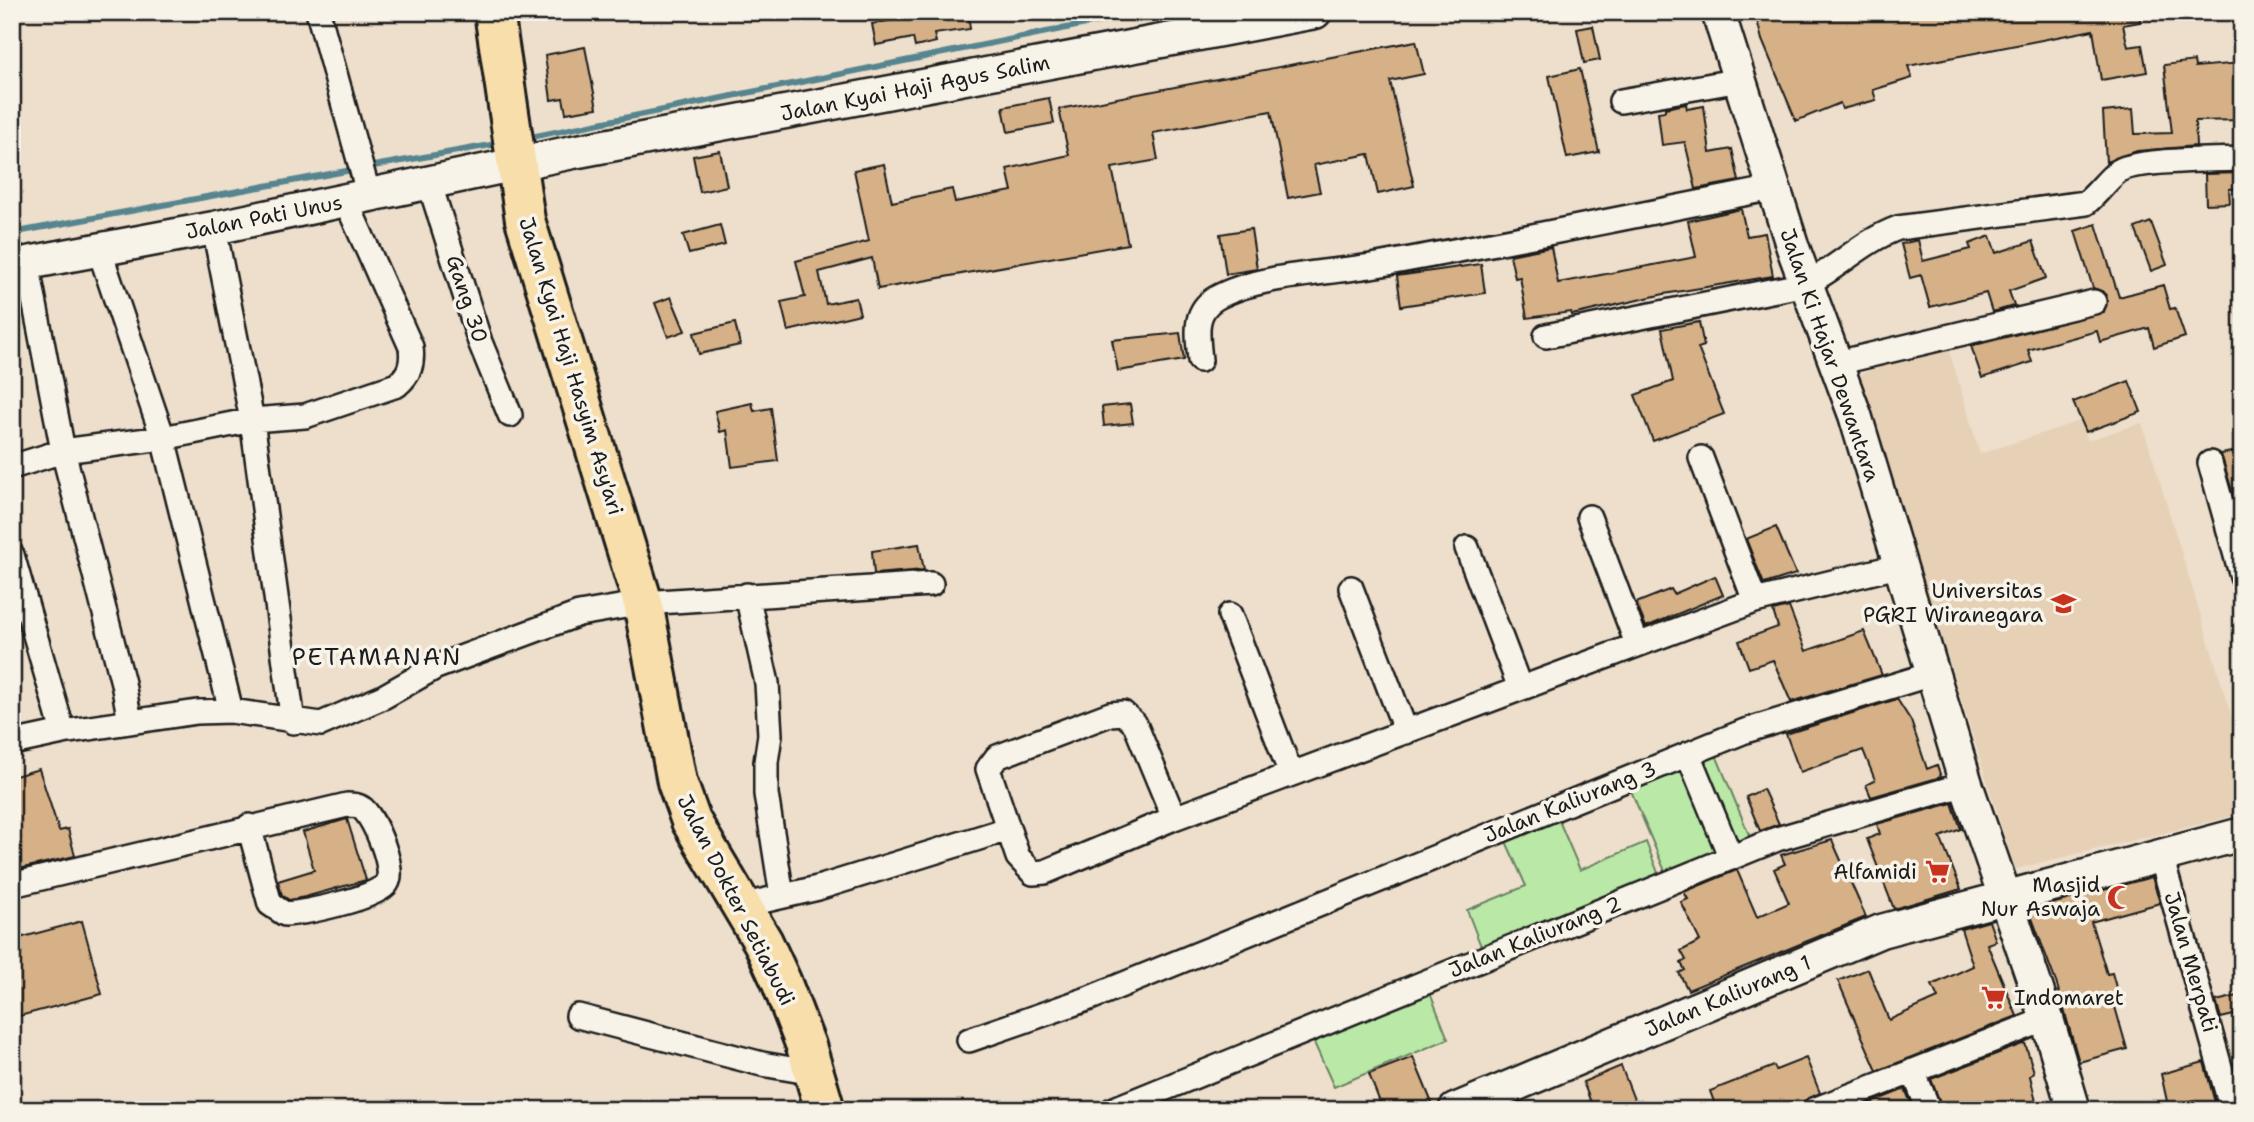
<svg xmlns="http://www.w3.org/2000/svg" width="2254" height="1122" font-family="'Shantell Sans',sans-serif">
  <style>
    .built { fill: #e6d1b7 }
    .green { fill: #b9e8a7; stroke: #6a8262; stroke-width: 2 }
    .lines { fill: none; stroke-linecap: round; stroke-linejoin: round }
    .stream { stroke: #56858f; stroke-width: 6 }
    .building { fill: #d6b187; stroke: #1c1c1c; stroke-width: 2 }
    .street-casing { stroke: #1c1c1c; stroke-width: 28 }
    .secondary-casing { stroke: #1c1c1c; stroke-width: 37 }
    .highway-casing { stroke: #1c1c1c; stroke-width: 44 }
    .street { stroke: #f7f3e8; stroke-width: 23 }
    .secondary { stroke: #f7f3e8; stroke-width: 32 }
    .highway { stroke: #f8deab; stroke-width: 38 }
    .labels { text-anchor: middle; stroke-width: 7; stroke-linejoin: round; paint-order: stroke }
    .street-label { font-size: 21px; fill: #1c1c1c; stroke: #f7f3e8 }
    .poi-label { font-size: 21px; fill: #1c1c1c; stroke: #f7f3e8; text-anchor: end }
    .quarter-label { font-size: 24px; letter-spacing: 2px; fill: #1c1c1c; stroke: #f7f3e8 }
  </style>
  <rect width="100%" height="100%" fill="#eddfcb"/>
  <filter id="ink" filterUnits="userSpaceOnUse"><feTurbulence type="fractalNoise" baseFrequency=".0143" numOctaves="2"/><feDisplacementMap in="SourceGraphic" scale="14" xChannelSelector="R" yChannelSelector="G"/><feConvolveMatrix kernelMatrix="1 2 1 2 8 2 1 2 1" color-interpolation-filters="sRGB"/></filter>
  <g filter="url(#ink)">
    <path class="built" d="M 1947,343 L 1980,454 L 2079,421 L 2088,440 L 2142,423 L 2242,751 L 2242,814 L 2015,869 L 1858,375 Z"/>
    <path class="green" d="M 1714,750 L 1752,842 L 1667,876 L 1629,786 Z
      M 1557,816 L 1580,870 L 1646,842 L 1660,878 L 1482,949 L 1467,910 L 1526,886 L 1504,837 Z
      M 1428,988 L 1448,1039 L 1334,1087 L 1311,1036 Z"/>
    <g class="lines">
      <path class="stream" d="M 526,138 L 1145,12
        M 368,167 L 502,143
        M 12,233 L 357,169"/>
    </g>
    <path class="building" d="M 907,12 L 968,12 L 970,29 L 934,34 L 936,42 L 915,47 L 913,38 L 876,45 L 872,24 L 908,17 Z
      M 1755,12 L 2139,12 L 2140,22 L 2123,25 L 2128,47 L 2142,45 L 2147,72 L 2101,80 L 2093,30 L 1908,66 L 1912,78 L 1873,90 L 1876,100 L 1842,109 L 1840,103 L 1796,121 L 1762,40 Z
      M 1593,26 L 1600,60 L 1584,63 L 1577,29 Z
      M 1416,41 L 1424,74 L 1390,81 L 1414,186 L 1378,194 L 1369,154 L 1314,165 L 1320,192 L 1288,198 L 1271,111 L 1153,133 L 1158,160 L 1112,168 L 1128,244 L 878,289 L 872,258 L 819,272 L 826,304 L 856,298 L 860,314 L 788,331 L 781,302 L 805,297 L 796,261 L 869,241 L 854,170 L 884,164 L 892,202 L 952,189 L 955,202 L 1012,191 L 1007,169 L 1069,155 L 1059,109 Z
      M 585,47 L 597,108 L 566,113 L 563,98 L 551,100 L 545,55 Z
      M 2194,61 L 2195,67 L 2242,63 L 2242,120 L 2195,121 L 2196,146 L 2137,151 L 2106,162 L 2103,112 L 2133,109 L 2135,134 L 2172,133 L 2164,65 Z
      M 1580,69 L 1599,152 L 1567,158 L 1549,76 Z
      M 1049,98 L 1054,123 L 1008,132 L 1003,107 Z
      M 1686,104 L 1687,109 L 1704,106 L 1710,153 L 1732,149 L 1739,181 L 1696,189 L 1685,142 L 1662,145 L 1658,112 L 1665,111 L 1665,108 Z
      M 720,151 L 727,186 L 700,192 L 693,156 Z
      M 2242,173 L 2242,188 L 2229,189 L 2230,203 L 2206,204 L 2205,174 Z
      M 1741,209 L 1747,236 L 1765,233 L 1773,276 L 1664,294 L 1572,315 L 1571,312 L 1527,318 L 1520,277 L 1515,278 L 1510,255 L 1551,247 L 1558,283 L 1696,257 L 1688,221 Z
      M 2151,222 L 2167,265 L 2151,271 L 2135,228 Z
      M 2096,224 L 2119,297 L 2163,285 L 2170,309 L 2175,308 L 2185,337 L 2154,347 L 2149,328 L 2100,342 L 2097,331 L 2028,350 L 2032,362 L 1982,378 L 1971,346 L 2104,312 L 2107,298 L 2104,292 L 2093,288 L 2075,231 Z
      M 720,225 L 725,245 L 689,254 L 683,235 Z
      M 1251,229 L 1257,269 L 1226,274 L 1220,234 Z
      M 1990,236 L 1996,253 L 2033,241 L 2046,278 L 2009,291 L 2014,306 L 1992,312 L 1986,293 L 1930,307 L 1921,275 L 1910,278 L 1901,244 L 1918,240 L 1923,261 L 1971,249 L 1969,244 Z
      M 1481,264 L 1485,293 L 1401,306 L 1397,276 Z
      M 671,297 L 685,331 L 668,337 L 655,303 Z
      M 1699,322 L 1704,346 L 1698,348 L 1724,414 L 1653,441 L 1635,395 L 1673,381 L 1662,329 Z
      M 735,323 L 740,345 L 699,354 L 694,333 Z
      M 1180,333 L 1184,360 L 1118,371 L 1112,340 Z
      M 2129,381 L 2141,412 L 2086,432 L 2073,402 Z
      M 752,403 L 754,411 L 771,408 L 778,461 L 732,467 L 727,430 L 720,432 L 715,411 Z
      M 1130,404 L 1133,423 L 1104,426 L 1102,407 Z
      M 2242,450 L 2242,517 L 2240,517 L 2221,454 Z
      M 1776,527 L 1796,574 L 1764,584 L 1746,539 Z
      M 919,544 L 924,570 L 874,574 L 872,551 Z
      M 1715,576 L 1723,595 L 1646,627 L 1636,603 L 1671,589 L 1674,594 Z
      M 1789,607 L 1806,651 L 1864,631 L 1882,675 L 1791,702 L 1773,660 L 1749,668 L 1739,641 L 1778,627 L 1773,611 Z
      M 1897,699 L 1911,721 L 1927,769 L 1937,765 L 1941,777 L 1871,797 L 1866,785 L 1875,780 L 1863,750 L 1800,772 L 1786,734 Z
      M 39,769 L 59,831 L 68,829 L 75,856 L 19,869 L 12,846 L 12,777 Z
      M 1763,789 L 1779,824 L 1760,831 L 1746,797 Z
      M 1952,803 L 1961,829 L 1940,837 L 1961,889 L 1894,909 L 1867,839 L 1880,834 L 1877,824 Z
      M 347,819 L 366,880 L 305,897 L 289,900 L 282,895 L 278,881 L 314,870 L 303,832 Z
      M 1832,840 L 1866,917 L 1688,990 L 1679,973 L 1685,970 L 1681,963 L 1686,960 L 1681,951 L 1700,941 L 1681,902 L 1688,899 L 1684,892 L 1737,870 L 1757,917 L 1789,903 L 1774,869 L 1785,864 L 1781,855 Z
      M 2152,877 L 2160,903 L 2091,922 L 2107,974 L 2112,973 L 2121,1005 L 2115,1007 L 2127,1049 L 2079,1062 L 2057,985 L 2029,910 Z
      M 82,921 L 102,994 L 12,1018 L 12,940 Z
      M 1989,921 L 1996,941 L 1987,944 L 2017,1016 L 1877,1071 L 1838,981 L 1868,969 L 1889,1020 L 1938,998 L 1932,985 L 1973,966 L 1961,929 Z
      M 2242,995 L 2242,1013 L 2221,1018 L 2216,1001 Z
      M 2025,1043 L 2034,1072 L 2030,1076 L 2038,1110 L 1943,1110 L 1931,1079 Z
      M 1413,1057 L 1432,1103 L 1415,1110 L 1383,1110 L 1369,1074 Z
      M 1806,1058 L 1820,1093 L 1804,1101 L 1800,1110 L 1782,1110 L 1781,1103 L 1764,1110 L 1717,1110 L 1710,1091 L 1774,1066 L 1776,1070 Z
      M 2204,1062 L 2217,1110 L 2197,1110 L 2195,1100 L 2168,1106 L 2161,1074 Z
      M 1621,1066 L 1638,1110 L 1594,1110 L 1583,1082 Z
      M 1905,1089 L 1914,1110 L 1853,1110 Z"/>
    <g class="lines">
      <defs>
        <path id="street" d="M 318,12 L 369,196
          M 1621,101 L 1740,80
          M 429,182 L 480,342 L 510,415
          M 214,228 L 252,420 L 293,722
          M 99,249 L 163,438 L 231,711
          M 27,263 L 63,451 L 123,683 L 130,722
          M 1546,336 L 1806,284 C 1839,267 1863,241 1898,228 L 2086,203 C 2098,193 2106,181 2117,172 C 2132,159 2218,160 2242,159
          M 1200,360 C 1198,336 1192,312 1216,298 C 1256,275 1331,273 1377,265 C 1509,242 1641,214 1774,188
          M 1837,363 L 2094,302
          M 1701,458 L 1755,601
          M 2210,463 L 2242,577
          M 12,467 L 63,451 L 163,438 L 252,420 L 305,416 L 397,385 C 410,374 413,364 411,347 L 346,201
          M 1589,517 L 1637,644
          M 1467,548 L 1520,688
          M 12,555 L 63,732
          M 1351,588 L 1406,732
          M 747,595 L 767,683 L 770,735 L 766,762 L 766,794 L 782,896
          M 1230,615 L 1291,774
          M 12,743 L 63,732 L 197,712 L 231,711 L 321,724 L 383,697 L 436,667 L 579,614 L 643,603 L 931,584
          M 1688,754 L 1731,858
          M 1174,818 L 1135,724 L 1123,713 L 1110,714 L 997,757 L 988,769 L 1018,857 L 1033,873 L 1045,872 L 1174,818 L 1755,601 L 1898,566
          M 2161,856 L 2232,1110
          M 12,885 L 347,805 C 354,805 358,805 363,809 C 375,820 396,869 387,883 C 378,898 304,913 285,914 L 270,904 L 249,826
          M 741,906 L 818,888 L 1008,829
          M 578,1016 L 762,1064 L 814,1073
          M 969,1040 L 1090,998 L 1745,731 L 1935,673
          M 1913,1071 L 1929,1110
          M 1112,1110 L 1777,839 L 1966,784
          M 1814,1110 L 2047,1019"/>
        <path id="secondary" d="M 1718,12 L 1793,248 L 1855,415 L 1966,784 L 2047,1019 L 2074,1110
          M 12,266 L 214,228 L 573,152 L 1315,12
          M 1455,1110 L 1881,931 L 2242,834"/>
        <path id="highway" d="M 494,12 L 525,220 L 643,603 L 677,782 L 691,821 L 763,942 L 781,981 L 806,1046 L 825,1110"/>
      </defs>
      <use href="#street" class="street-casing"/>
      <use href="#secondary" class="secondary-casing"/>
      <use href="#highway" class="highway-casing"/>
      <use href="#street" class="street"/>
      <use href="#secondary" class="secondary"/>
      <use href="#highway" class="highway"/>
    </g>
  </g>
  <defs>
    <symbol id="university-bare" viewBox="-9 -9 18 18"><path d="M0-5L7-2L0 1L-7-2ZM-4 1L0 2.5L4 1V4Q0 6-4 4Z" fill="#c8321e" stroke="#f7f3e8" stroke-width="2.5" paint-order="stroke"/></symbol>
    <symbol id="supermarket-bare" viewBox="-9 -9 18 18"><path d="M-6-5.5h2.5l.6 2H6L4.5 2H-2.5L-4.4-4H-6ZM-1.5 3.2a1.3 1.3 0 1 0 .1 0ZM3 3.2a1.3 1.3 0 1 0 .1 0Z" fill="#c8321e" stroke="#f7f3e8" stroke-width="2.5" paint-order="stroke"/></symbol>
    <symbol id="mosque-bare" viewBox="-9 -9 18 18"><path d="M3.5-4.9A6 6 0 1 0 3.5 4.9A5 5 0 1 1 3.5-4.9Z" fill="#c8321e" stroke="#f7f3e8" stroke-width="2.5" paint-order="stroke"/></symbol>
  </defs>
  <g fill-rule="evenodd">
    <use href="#university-bare" x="2046" y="586" width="35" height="35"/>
    <use href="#supermarket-bare" x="1920" y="854" width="35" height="35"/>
    <use href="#mosque-bare" x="2102" y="880" width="35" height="35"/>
    <use href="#supermarket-bare" x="1976" y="980" width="35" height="35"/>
  </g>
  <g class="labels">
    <g class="street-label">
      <text transform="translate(915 88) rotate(-11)" y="7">Jalan Kyai Haji Agus Salim</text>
      <text transform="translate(264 217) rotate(-11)" y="7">Jalan Pati Unus</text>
      <text transform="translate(467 299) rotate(72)" y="7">Gang 30</text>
      <text transform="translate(1830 355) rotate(71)" y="7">Jalan Ki Hajar Dewantara</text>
      <text transform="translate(571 366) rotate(73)" y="7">Jalan Kyai Haji Hasyim Asy'ari</text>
      <text transform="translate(1570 802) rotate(-22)" y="7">Jalan Kaliurang 3</text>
      <text transform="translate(736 900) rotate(63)" y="7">Jalan Dokter Setiabudi</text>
      <text transform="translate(1535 937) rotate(-22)" y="7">Jalan Kaliurang 2</text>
      <text transform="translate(2191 962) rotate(74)" y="7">Jalan Merpati</text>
      <text transform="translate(1728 996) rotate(-23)" y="7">Jalan Kaliurang 1</text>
    </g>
    <g class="poi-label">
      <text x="2043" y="598">Universitas<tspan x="2043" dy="24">PGRI Wiranegara</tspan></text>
      <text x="1917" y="879">Alfamidi</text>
      <text x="2100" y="892">Masjid<tspan x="2100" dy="24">Nur Aswaja</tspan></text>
      <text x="2014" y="1005" text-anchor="start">Indomaret</text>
    </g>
    <g class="quarter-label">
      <text x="377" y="665">PETAMANAN</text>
    </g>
  </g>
  <rect width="2254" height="1122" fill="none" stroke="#f7f3e8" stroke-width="42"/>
  <rect x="21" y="21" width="2212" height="1080" fill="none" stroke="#1c1c1c" stroke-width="2.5" filter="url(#ink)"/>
</svg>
